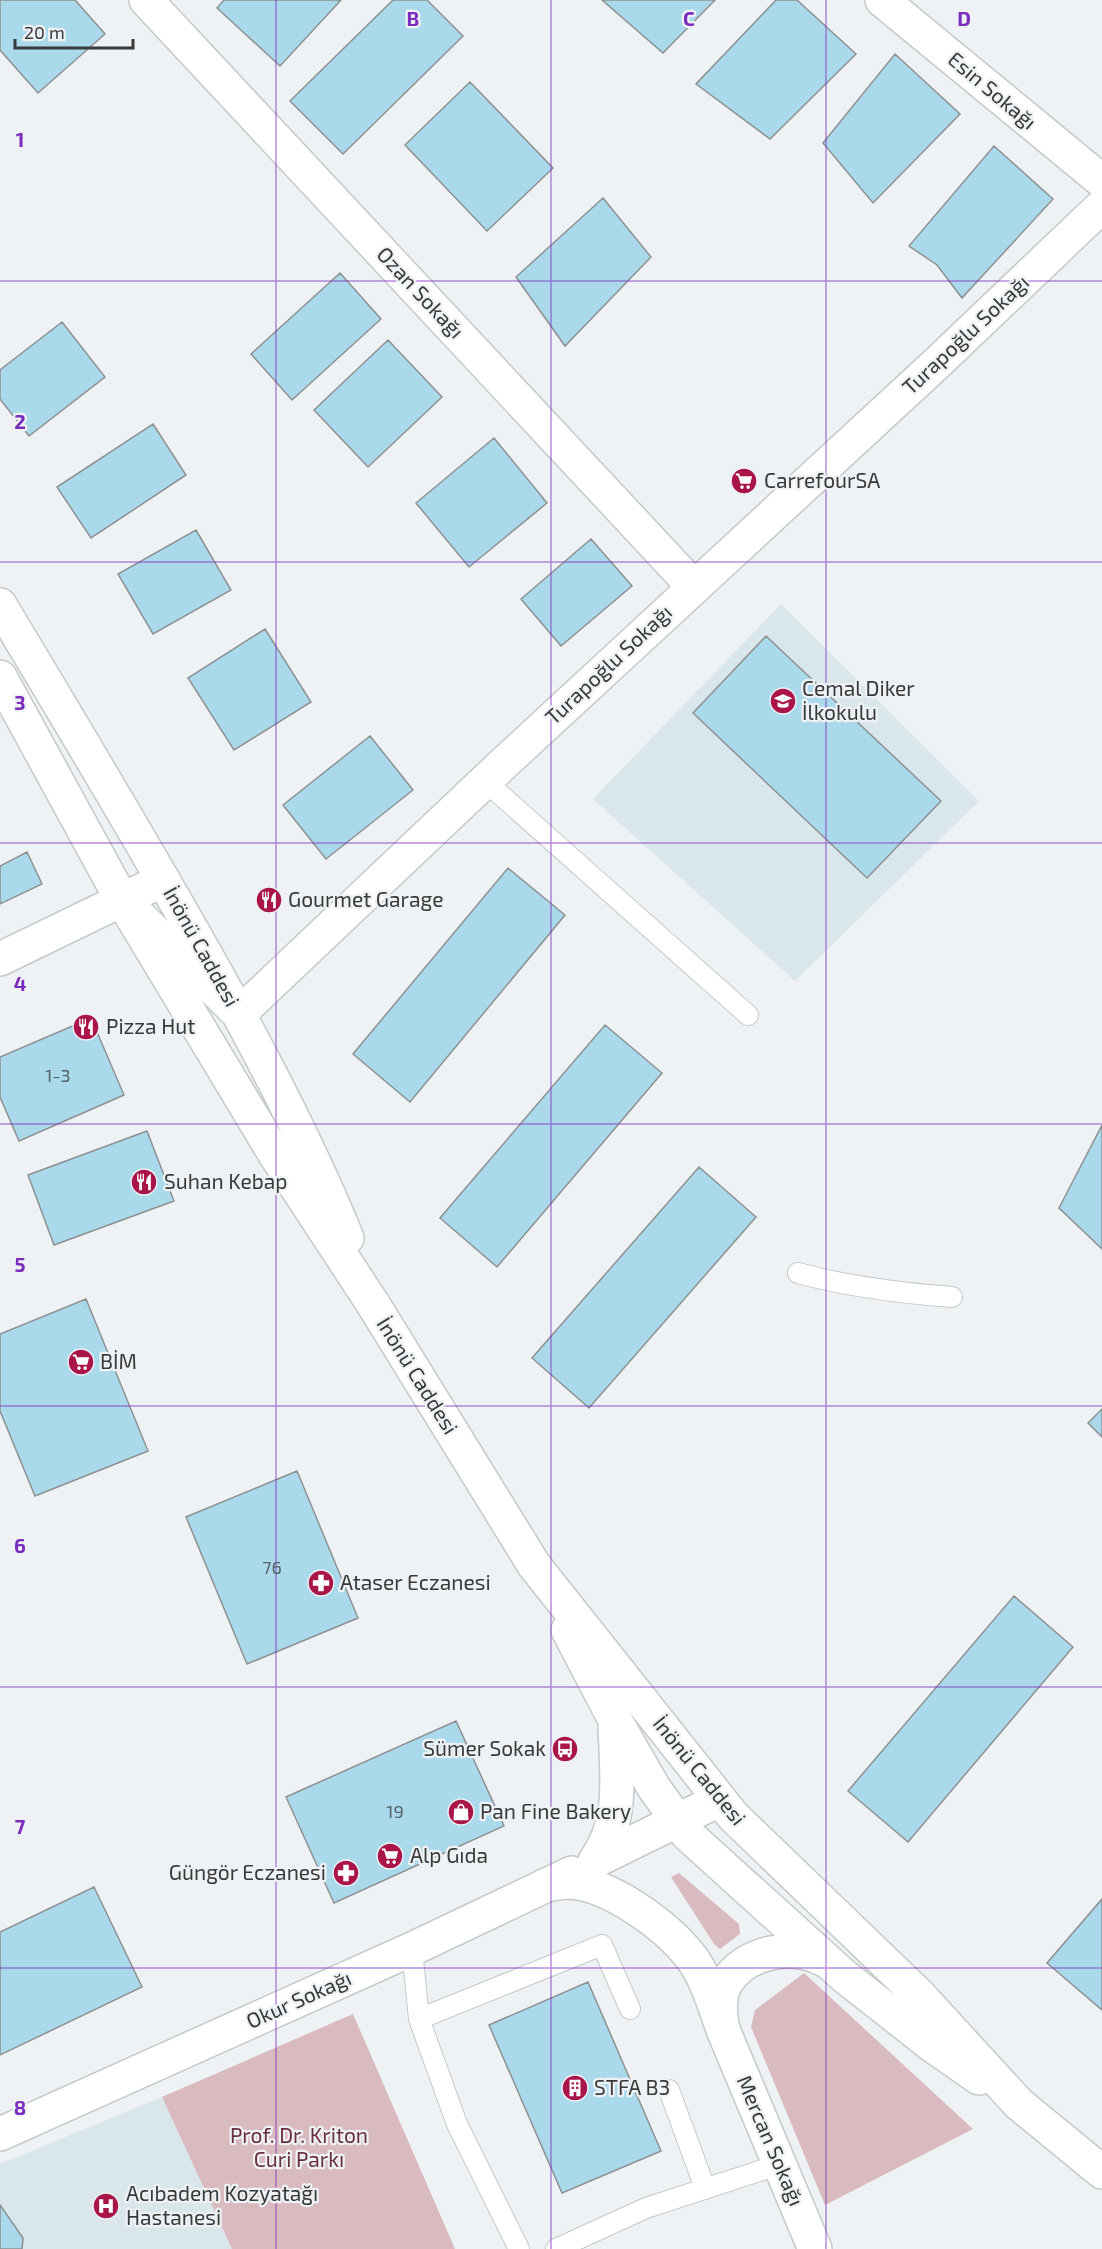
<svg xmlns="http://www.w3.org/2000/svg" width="1102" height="2249" font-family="'Exo 2',sans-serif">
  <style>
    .built { fill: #d9e6eb }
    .green { fill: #d9babf }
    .building { fill: #abd9ec; stroke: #8d9192; stroke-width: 1.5 }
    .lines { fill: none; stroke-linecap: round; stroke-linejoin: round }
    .service-casing { stroke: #c4c9ca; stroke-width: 22 }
    .minor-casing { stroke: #c4c9ca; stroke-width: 36 }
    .secondary-casing { stroke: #c4c9ca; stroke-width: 36 }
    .service { stroke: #fff; stroke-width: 20 }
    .minor { stroke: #fff; stroke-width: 33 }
    .secondary { stroke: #fff; stroke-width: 33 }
    .grid { fill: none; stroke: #7b2cbf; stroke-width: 1.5; stroke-opacity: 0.55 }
    .labels { text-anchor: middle; stroke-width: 4.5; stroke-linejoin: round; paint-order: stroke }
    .number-label { font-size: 18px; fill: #556166 }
    .street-label { font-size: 21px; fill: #38393a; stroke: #eef2f4 }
    .poi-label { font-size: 21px; fill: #38393a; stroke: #eef2f4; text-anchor: start }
    .park-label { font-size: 21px; fill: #692f3c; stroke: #eef2f4 }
    .grid-label { font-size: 20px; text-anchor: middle; font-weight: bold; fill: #7b2cbf; stroke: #eef2f4; stroke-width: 4.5; stroke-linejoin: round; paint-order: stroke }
  </style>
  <rect width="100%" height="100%" fill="#eef2f4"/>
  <path class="built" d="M 781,604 L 979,801 L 795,981 L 593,799 Z
    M 162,2097 L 232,2249 L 0,2249 L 0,2164 Z"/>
  <path class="green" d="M 679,1873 L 739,1924 L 740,1934 L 720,1949 L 714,1944 L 671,1877 Z
    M 804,1973 L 973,2129 L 825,2205 L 751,2027 L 755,2010 Z
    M 353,2014 L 455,2249 L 232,2249 L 162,2097 Z"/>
  <path class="building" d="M 0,0 L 75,0 L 105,34 L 38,93 L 0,50 Z
    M 224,0 L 341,0 L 280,66 L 217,8 Z
    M 393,0 L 427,0 L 463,36 L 343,154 L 290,101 Z
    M 602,0 L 715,0 L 663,53 Z
    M 776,0 L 797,0 L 856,54 L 770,139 L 696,84 Z
    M 895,54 L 960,114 L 873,203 L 823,143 Z
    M 470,82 L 553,168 L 487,231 L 405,145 Z
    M 994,146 L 1053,199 L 962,298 L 937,265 L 909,246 Z
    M 603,198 L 651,257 L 565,346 L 516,277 Z
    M 340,273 L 381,319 L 292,400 L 251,354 Z
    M 62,322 L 105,377 L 29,436 L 0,399 L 0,370 Z
    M 388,340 L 442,397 L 368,467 L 314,410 Z
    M 153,424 L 186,475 L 91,538 L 57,487 Z
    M 494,438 L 547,503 L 469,567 L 416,503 Z
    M 196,530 L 231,590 L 153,634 L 118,574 Z
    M 591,539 L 632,586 L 561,646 L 521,599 Z
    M 265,629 L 311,702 L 234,750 L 188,678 Z
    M 766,636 L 941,801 L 867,878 L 693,713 Z
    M 370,736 L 413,790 L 326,859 L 283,805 Z
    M 27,852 L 42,884 L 0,904 L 0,866 Z
    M 508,868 L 565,915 L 410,1102 L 353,1054 Z
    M 91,1018 L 124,1095 L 19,1141 L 0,1097 L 0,1057 Z
    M 605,1025 L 662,1073 L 497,1267 L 440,1218 Z
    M 1102,1125 L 1102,1249 L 1059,1208 Z
    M 147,1131 L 174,1201 L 54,1245 L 28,1175 Z
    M 699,1167 L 756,1217 L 589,1408 L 532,1358 Z
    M 86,1299 L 148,1451 L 35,1496 L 0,1411 L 0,1334 Z
    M 1102,1409 L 1102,1437 L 1088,1423 Z
    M 297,1471 L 358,1618 L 247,1664 L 186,1517 Z
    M 1014,1596 L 1073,1647 L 908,1842 L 848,1791 Z
    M 456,1721 L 504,1826 L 334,1903 L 286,1797 Z
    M 94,1887 L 142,1987 L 0,2055 L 0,1932 Z
    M 1102,1899 L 1102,2010 L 1047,1963 Z
    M 588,1982 L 661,2151 L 562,2193 L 489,2025 Z
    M 0,2205 L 23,2238 L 22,2249 L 0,2249 Z"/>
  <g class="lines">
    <defs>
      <path id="service" d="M 485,781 L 748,1015
        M 798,1273 C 849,1287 900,1293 952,1297
        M 412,1949 L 419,2019 L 457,2124 L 519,2249
        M 419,2019 L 602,1945 L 630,2009
        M 669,2090 L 705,2188
        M 556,2249 L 646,2208 L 781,2164"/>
      <path id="minor" d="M 146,0 L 693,586
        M 882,0 L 1102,181
        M 136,913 L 239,1014 L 502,765 L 935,365 L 1102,206
        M 0,959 L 163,880
        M 724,2032 L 815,2249
        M 0,2134 L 412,1949 L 572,1873"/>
      <path id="secondary" d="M 0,605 C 73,727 147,849 216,973 C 264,1059 310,1147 347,1238
        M 0,677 L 122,900 L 276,1156 L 373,1304 L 534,1565 L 733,1816 L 920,1996 L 1019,2104 L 1102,2172
        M 568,1630 L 615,1720 L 654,1788 L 687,1834 L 844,1976 L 933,2046 L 979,2078
        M 595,1861 C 625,1819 616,1773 615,1724
        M 595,1861 L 719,1800
        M 546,1885 C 553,1884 561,1882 568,1882 C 609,1883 667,1926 691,1957 C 707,1978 715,2008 724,2032
        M 722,2025 C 720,2012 719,1995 726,1983 C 745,1951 793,1943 824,1960"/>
    </defs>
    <use href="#service" class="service-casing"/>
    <use href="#minor" class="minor-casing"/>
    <use href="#secondary" class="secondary-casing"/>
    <use href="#service" class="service"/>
    <use href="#minor" class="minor"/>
    <use href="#secondary" class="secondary"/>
  </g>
  <path class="grid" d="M 276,0 L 276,2249M 551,0 L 551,2249M 826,0 L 826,2249M 0,281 L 1102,281M 0,562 L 1102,562M 0,843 L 1102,843M 0,1124 L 1102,1124M 0,1406 L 1102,1406M 0,1687 L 1102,1687M 0,1968 L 1102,1968"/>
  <defs>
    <symbol id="supermarket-disc" viewBox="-11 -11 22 22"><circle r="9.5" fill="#a91449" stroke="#eef2f4"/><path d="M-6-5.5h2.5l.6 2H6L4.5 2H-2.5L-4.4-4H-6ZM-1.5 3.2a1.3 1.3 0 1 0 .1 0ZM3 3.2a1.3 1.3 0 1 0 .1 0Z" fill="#fff"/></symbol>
    <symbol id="school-disc" viewBox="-11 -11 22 22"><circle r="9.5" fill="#a91449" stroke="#eef2f4"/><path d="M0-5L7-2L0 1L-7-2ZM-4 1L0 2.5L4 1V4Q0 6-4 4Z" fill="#fff"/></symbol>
    <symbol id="restaurant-disc" viewBox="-11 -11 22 22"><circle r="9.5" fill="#a91449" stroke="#eef2f4"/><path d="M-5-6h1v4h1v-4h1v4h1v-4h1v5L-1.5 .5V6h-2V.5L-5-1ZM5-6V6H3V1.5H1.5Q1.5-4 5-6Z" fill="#fff"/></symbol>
    <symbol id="pharmacy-disc" viewBox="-11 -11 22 22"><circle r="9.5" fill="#a91449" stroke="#eef2f4"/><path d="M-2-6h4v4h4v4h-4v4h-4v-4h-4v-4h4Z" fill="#fff"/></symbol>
    <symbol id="bus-disc" viewBox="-11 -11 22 22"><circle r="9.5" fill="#a91449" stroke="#eef2f4"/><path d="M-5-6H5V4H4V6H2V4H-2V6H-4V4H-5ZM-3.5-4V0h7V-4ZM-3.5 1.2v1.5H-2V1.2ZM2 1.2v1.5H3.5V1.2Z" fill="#fff"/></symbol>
    <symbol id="shop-disc" viewBox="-11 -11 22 22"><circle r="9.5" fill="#a91449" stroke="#eef2f4"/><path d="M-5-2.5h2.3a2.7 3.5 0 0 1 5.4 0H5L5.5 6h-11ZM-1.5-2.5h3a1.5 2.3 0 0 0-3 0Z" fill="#fff"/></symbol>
    <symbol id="building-disc" viewBox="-11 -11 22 22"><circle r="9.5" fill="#a91449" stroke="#eef2f4"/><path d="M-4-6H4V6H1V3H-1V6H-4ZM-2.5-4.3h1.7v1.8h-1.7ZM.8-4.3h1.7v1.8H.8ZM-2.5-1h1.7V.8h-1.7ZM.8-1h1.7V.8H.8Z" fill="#fff"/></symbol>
    <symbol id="hospital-disc" viewBox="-11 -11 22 22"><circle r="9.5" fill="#a91449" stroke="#eef2f4"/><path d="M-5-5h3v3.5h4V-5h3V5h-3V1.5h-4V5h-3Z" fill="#fff"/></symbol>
  </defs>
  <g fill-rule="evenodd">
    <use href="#supermarket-disc" x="729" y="466" width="30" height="30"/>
    <use href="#school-disc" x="768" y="686" width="30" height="30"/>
    <use href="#restaurant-disc" x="254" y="885" width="30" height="30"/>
    <use href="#restaurant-disc" x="71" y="1012" width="30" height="30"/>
    <use href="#restaurant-disc" x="129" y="1167" width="30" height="30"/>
    <use href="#supermarket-disc" x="66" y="1347" width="30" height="30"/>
    <use href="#pharmacy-disc" x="306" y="1568" width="30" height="30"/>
    <use href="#bus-disc" x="550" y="1734" width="30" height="30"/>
    <use href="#shop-disc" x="446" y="1797" width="30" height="30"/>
    <use href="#supermarket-disc" x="375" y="1841" width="30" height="30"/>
    <use href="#pharmacy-disc" x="331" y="1858" width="30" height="30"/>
    <use href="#building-disc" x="560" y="2073" width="30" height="30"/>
    <use href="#hospital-disc" x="91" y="2191" width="30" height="30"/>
  </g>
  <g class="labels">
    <g class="number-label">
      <text x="58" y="1082">1-3</text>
      <text x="272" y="1574">76</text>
      <text x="395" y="1818">19</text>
    </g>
    <g class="street-label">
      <text transform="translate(992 91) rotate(40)" y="7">Esin Sokağı</text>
      <text transform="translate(420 293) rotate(47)" y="7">Ozan Sokağı</text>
      <text transform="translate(966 335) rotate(-43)" y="7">Turapoğlu Sokağı</text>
      <text transform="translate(609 665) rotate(-43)" y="7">Turapoğlu Sokağı</text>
      <text transform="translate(201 947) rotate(61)" y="7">İnönü Caddesi</text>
      <text transform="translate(417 1376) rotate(58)" y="7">İnönü Caddesi</text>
      <text transform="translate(699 1771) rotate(51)" y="7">İnönü Caddesi</text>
      <text transform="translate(299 2000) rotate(-24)" y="7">Okur Sokağı</text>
      <text transform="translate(770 2141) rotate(67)" y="7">Mercan Sokağı</text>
    </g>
    <g class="poi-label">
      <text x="764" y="488">CarrefourSA</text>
      <text x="802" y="696">Cemal Diker<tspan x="802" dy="24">İlkokulu</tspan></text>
      <text x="288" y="907">Gourmet Garage</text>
      <text x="106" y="1034">Pizza Hut</text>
      <text x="164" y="1189">Suhan Kebap</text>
      <text x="100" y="1369">BİM</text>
      <text x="340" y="1590">Ataser Eczanesi</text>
      <text x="546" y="1756" text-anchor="end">Sümer Sokak</text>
      <text x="480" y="1819">Pan Fine Bakery</text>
      <text x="410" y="1863">Alp Gıda</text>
      <text x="326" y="1880" text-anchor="end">Güngör Eczanesi</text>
      <text x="594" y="2095">STFA B3</text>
      <text x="126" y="2201">Acıbadem Kozyatağı<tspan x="126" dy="24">Hastanesi</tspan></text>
    </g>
    <g class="park-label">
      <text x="299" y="2143">Prof. Dr. Kriton<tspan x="299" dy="24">Curi Parkı</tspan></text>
    </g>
  </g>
  <g class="grid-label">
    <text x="413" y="26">B</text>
    <text x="689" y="26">C</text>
    <text x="964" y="26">D</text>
    <text x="20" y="147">1</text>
    <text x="20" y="429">2</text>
    <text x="20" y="710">3</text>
    <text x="20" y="991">4</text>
    <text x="20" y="1272">5</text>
    <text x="20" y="1553">6</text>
    <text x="20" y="1834">7</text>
    <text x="20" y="2115">8</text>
  </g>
  <path d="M15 39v9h118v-9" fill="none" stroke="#38393a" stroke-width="3"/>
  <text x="24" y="39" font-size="18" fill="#38393a" stroke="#eef2f4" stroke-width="4.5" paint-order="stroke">20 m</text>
</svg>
